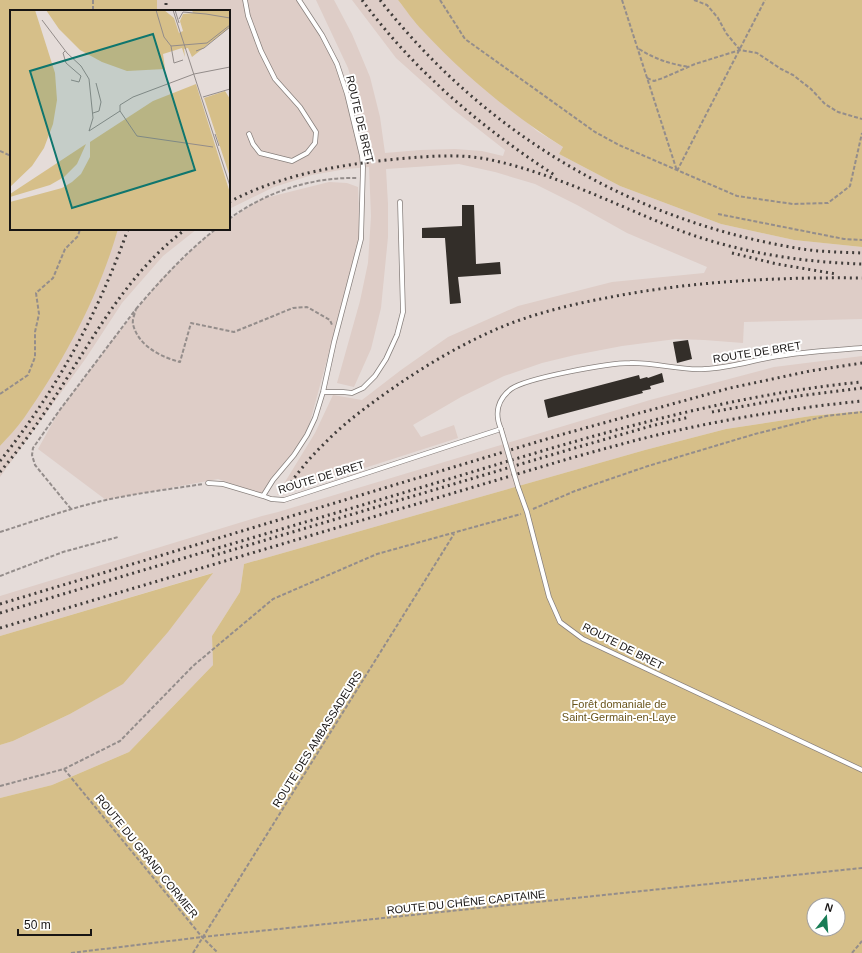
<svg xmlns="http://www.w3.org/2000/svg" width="862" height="953" font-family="Helvetica,sans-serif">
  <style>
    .built { fill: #decdc7 }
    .green { fill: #d6bf89; fill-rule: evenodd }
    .building { fill: #332e29 }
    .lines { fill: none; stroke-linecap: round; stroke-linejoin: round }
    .lane-casing { stroke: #88807d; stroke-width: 5.5 }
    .path { stroke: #948d8b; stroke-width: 2; stroke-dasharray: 4 2; stroke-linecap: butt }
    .lane { stroke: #fff; stroke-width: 4 }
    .rail { stroke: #413d3b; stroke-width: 3; stroke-dasharray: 2 4; stroke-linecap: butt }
    .lane-bridge-casing { stroke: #88807d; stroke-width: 5.5; stroke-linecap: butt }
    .lane-bridge { stroke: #fff; stroke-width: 4 }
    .labels { text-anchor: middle; stroke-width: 4; stroke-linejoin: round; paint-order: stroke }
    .street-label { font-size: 11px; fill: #181514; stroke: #fff }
    .park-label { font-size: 11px; fill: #69541b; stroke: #fff }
    .inset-road { fill: none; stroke: #938c8a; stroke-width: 1 }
    .view { fill: #0f766e; fill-opacity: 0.15; stroke: #0f766e; stroke-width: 2 }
    .inset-edge { fill: none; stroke: #181514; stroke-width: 2 }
  </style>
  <rect width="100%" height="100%" fill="#e5dcd9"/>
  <path class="built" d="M 157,0 L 299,0 L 337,64 L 362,156 L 367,155 L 361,111 L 348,68 L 316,0 L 334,0 L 352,34 L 370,77 L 380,117 L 385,153 L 420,150 L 455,149 L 482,151 L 503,156 L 505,150 L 454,110 L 396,58 L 352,0 L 398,0 L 422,30 L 537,131 L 563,147 L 559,154 L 620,186 L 721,224 L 794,240 L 862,247 L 862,319 L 744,322 L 743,343 L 704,340 L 676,339 L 622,346 L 575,355 L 542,363 L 504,376 L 461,397 L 413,425 L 421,437 L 454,425 L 458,438 L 290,492 L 277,495 L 315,433 L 333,395 L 362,400 L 401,370 L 448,337 L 518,306 L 612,282 L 704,273 L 707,267 L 627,233 L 577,205 L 535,184 L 495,172 L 459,164 L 386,169 L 388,204 L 388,237 L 381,308 L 371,349 L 354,387 L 337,383 L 360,301 L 368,263 L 371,216 L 369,167 L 346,169 L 312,175 L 274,187 L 229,209 L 229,11 L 157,11 Z
    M 329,182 L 347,183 L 358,187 L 360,239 L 307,433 L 262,494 L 218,479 L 106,500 L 38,449 L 59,411 L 111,342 L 160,280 L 208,235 L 217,229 L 229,229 L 229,220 L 261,199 Z
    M 118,229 L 197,229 L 163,256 L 122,303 L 86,358 L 0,477 L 0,446 L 23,419 L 68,346 L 102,274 Z
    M 862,356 L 862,411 L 811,416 L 726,429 L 645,450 L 244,564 L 240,592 L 212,636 L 213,665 L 129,752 L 52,785 L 0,798 L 0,745 L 13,741 L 70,714 L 122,684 L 212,573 L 0,636 L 0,596 L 262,516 L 278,512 L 650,400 L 774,367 Z"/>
  <path class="green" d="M 0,0 L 157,0 L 157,11 L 11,11 L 11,229 L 118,229 C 99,296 64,361 24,418 C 17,428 8,437 0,446 Z
    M 398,0 L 862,0 L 862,247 L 794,240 L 721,224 L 620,186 L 559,154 L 563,147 C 512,115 464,75 423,31 C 414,22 406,10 398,0 Z
    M 862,411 L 862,953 L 0,953 L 0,798 L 52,785 L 129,752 L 213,665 L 212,636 L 240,592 L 244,564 L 645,450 L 726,429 L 811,416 ZM 814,905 L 838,905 L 838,929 L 814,929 Z
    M 213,573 L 168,632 L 123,684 L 70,714 L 13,741 L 0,745 L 0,636 Z"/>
  <path class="building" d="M 462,205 L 474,205 L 476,264 L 500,262 L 501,274 L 458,277 L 461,303 L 450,304 L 445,238 L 422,238 L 422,228 L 462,226 Z
    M 688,340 L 692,359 L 677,363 L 673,342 Z
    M 662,373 L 664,382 L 650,386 L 651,389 L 642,391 L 643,393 L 548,418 L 544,400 L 639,375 L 640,379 L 647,377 L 648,378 Z"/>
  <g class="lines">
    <defs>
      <path id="lane" d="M 245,0 L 248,16 L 261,51 L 275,79 L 300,107 L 316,132 L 315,143 L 307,153 L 292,161 L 260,153 L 253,144 L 249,134
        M 299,0 L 322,35 L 337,64 L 347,94 L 362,156 L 363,167 L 361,239 L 334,342 L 323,392 L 315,418 L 307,435 L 294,455 L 273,480 L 263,496 L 271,499 L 284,500 L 501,429 C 494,413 498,399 511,389 C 526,378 609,363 630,363 C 655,362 680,371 705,369 C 733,368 759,358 786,355 C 811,351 837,350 862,348
        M 323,392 L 343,392 L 352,393 L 363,388 L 375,376 L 386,359 L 397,335 L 403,312 L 400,202
        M 208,483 L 223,484 L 263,496
        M 518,487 L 527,512 L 549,597 L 560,622 L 583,639 L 862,770"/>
    </defs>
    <use href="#lane" class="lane-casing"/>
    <path class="path" d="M 93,0 L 93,11
      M 440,0 L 465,39 L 595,132 L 619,145 L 737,196 L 793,204 L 828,203 L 850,186 L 862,133
      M 622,0 L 677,171
      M 694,0 L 707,5 L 718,18 L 726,33 L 740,50
      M 639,49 C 655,59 670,64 689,67
      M 647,78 L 654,81 L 663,78 L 695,64 L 740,50 L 757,53 L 781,69 L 793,75 L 811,89 L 825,104 L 838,112 L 862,119
      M 0,151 L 11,156
      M 677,171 L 765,0
      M 718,214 L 844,239 L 862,240
      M 229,219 C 266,192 311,177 357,178
      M 136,309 C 160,281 186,252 216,229
      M 0,394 L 28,375 L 35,357 L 35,332 L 39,314 L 36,293 L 53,278 L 65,249 L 78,236 L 80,229
      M 71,509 L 35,465 L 32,455 L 33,448 L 59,411 L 136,309 C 135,313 132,320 133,324 C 138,346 161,357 180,362 L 191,323 L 234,332 L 293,308 L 307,307 L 330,320 L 332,325
      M 533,509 L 575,491 L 648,466 L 755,434 L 826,416 L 862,412
      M 0,532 C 35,521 70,508 106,500 C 138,493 171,489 203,484
      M 0,576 L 63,552 L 118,537
      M 64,769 L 202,937 L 218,953
      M 0,786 L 64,769 L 120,741 L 193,666 L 273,599 L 377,554 L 521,514
      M 71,953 L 202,937 L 862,868
      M 193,953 L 454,534
      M 852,953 L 862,941"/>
    <use href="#lane" class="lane"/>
    <path class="rail" d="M 362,0 C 415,72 482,128 556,176
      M 380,0 C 484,133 630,220 796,248 C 817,252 840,252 862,253
      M 166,11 L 166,0
      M 229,202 C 283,174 338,165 397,159 C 431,156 463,153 496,161 C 561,176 622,208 684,232 C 742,253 801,262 862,264
      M 732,253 L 777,264 L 836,274
      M 712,412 L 799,396 L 862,388
      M 0,461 C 56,391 98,314 128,229
      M 0,472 C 23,445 43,416 62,386 C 99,328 131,270 186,229
      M 284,492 C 296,475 309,458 325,443 C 345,422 369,405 393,388 C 426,365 462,344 499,328 C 535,313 573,304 611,297 C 694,281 778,277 862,278
      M 212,556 L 568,450 L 651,426 L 690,417
      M 0,604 L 560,435 L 730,388 L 810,371 L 862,363
      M 0,613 C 146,569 293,526 439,482 C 578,440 717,396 862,382
      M 0,628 L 571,458 C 600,450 628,442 657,435 C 725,419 793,408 862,401"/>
    <defs>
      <path id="lane-bridge" d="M 501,429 L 518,487"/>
    </defs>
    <use href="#lane-bridge" class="lane-bridge-casing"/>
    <use href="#lane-bridge" class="lane-bridge"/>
  </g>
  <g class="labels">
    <g class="street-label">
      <text transform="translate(360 119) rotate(77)" y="4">ROUTE DE BRET</text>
      <text transform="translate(757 352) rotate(-9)" y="4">ROUTE DE BRET</text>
      <text transform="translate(321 477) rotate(-17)" y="4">ROUTE DE BRET</text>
      <text transform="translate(623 646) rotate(27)" y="4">ROUTE DE BRET</text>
      <text transform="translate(317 739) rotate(-58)" y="4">ROUTE DES AMBASSADEURS</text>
      <text transform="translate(147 856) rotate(51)" y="4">ROUTE DU GRAND CORMIER</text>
      <text transform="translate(466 902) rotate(-6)" y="4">ROUTE DU CHÊNE CAPITAINE</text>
    </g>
    <g class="park-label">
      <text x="619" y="708">Forêt domaniale de<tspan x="619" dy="13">Saint-Germain-en-Laye</tspan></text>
    </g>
  </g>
  <g transform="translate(10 10)">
    <rect width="220" height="220" fill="#e5dcd9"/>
    <path d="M 0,0 L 25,0 L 45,63 L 47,90 L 43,114 L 34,138 L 22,156 L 0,177 ZM 36,0 L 154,0 L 164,8 L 169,23 L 173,21 L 170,11 L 173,4 L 183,3 L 182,0 L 220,0 L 220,17 L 182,47 L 178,38 L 174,39 L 175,47 L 172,38 L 153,44 L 155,59 L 117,61 L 92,52 L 70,40 L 49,19 ZM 186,74 L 220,183 L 220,220 L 0,220 L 0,192 L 52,178 L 62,172 L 71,164 L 80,147 L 80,132 L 143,91 ZM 215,81 L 220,89 L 220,167 L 194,88 ZM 76,134 L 67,154 L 54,167 L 40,175 L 0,187 L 0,184 Z" fill="#d6bf89"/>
    <path class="inset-road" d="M 146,0 L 154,27 L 161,36 L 197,33 L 220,15M 163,0 L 220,176M 165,0 L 169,13M 196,4 L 220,8M 169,9 L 173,2 L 196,4M 32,10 L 57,43 L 71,56 L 79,69 L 83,108 L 79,121 L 110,101 L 110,95 L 123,87 L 184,64 L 220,57M 161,36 L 164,53 L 173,50M 55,41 L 53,43 L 56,53 L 71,66 L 69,72 L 61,70M 186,41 L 194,38 L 220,17M 193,87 L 220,79M 110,101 L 127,126 L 203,137M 83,103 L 89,101 L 91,92 L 86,73M 205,124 L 209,136"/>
    <path class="view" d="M 143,24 L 185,160 L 62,198 L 20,61 Z"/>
    <rect width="220" height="220" class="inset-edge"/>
  </g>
  <g transform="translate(826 917) rotate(17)"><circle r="19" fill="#ffffff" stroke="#a3a1a1"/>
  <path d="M0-3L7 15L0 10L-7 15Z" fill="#197d56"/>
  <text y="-6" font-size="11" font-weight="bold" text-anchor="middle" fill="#181514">N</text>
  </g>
  <path d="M18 929v6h73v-6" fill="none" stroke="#181514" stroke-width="2"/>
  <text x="24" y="929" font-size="12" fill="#181514" stroke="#ffffff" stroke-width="3" paint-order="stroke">50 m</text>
</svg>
